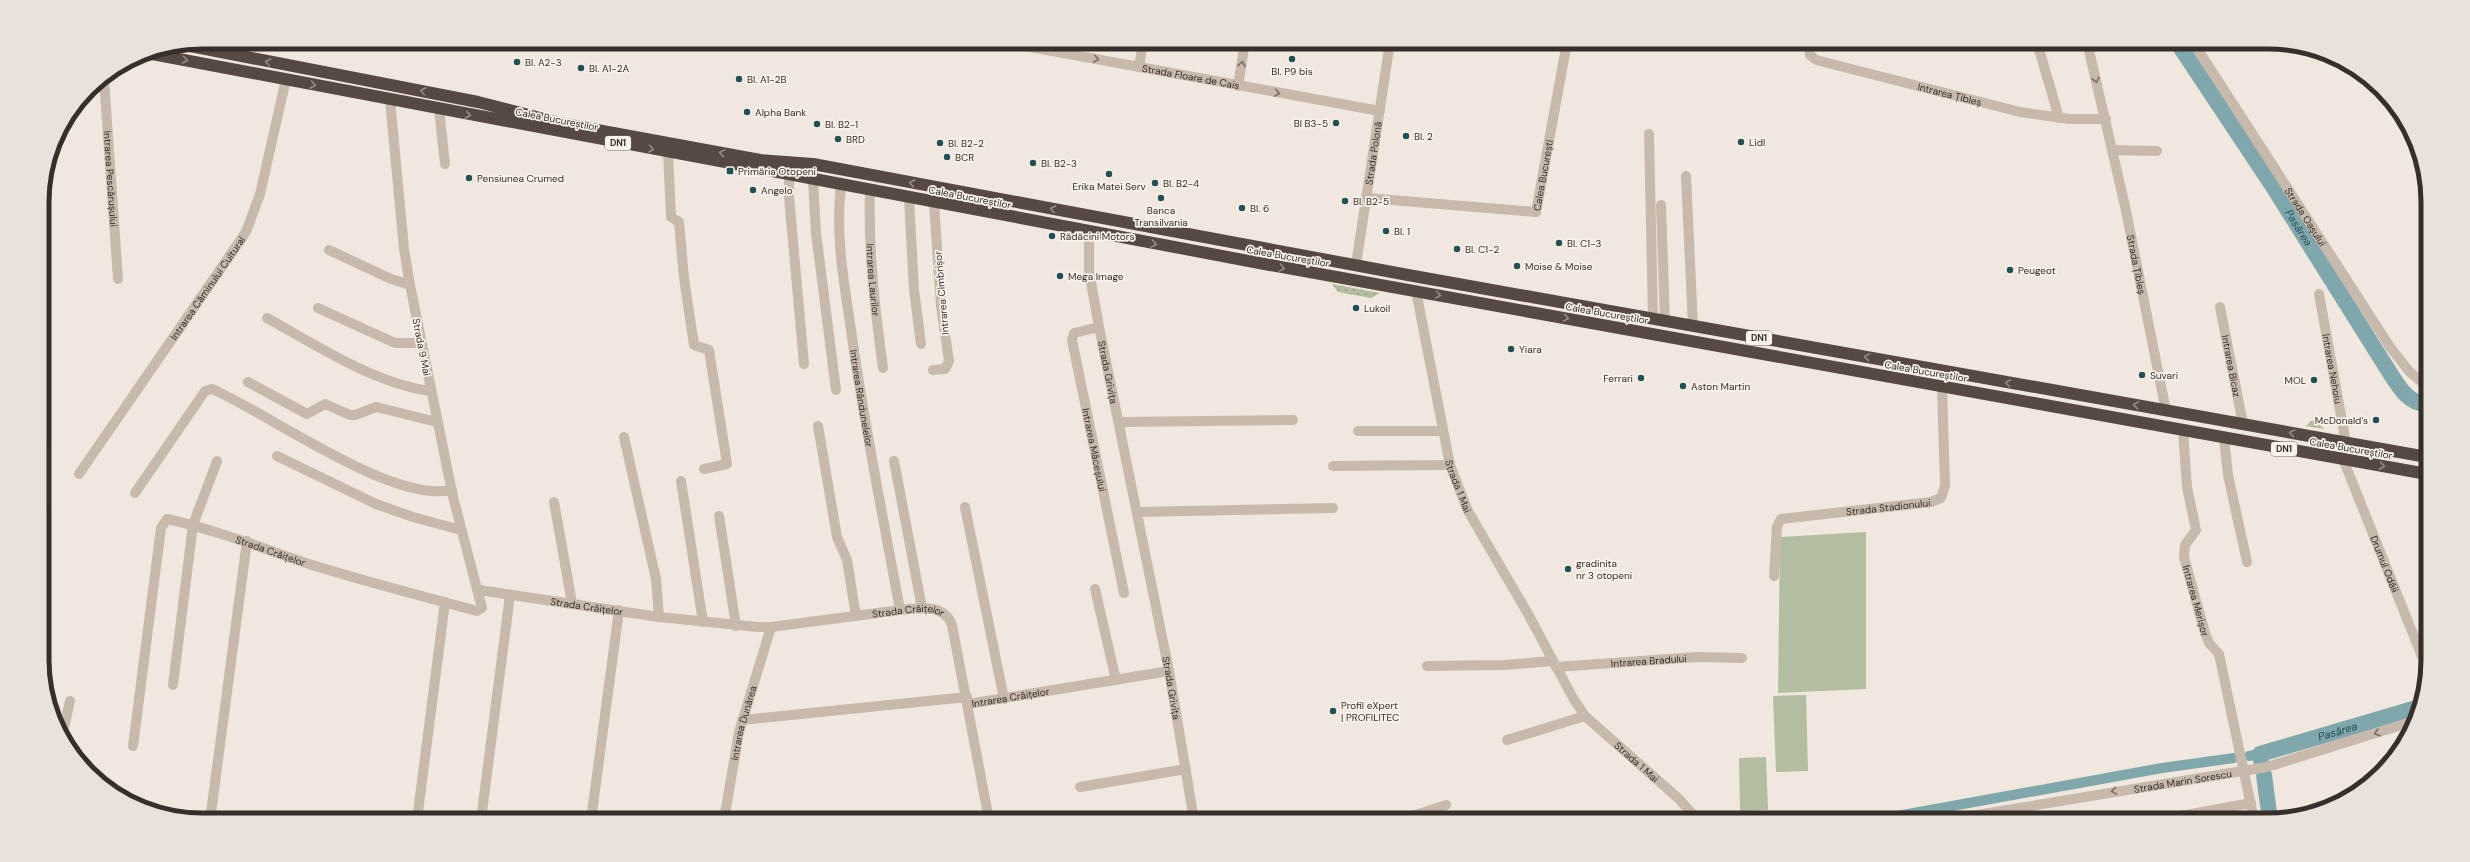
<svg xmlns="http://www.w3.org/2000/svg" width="2470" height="862" font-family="'DM Sans',sans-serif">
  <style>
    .grass { fill: url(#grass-dots) }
    .garden { fill: #b3bea0 }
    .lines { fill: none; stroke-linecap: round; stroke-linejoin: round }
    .canal { stroke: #80a7ab; stroke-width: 10 }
    .river { stroke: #80a7ab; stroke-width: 16 }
    .minor { stroke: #c7b9ab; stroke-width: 10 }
    .highway { stroke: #564942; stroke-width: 12 }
    .oneway { stroke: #776d64 }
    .oneway2 { stroke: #978d85 }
    .poi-dot { fill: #234e53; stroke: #f8f2ea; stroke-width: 1.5 }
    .labels { text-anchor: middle; stroke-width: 3.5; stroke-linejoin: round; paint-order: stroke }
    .shield { fill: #f8f2ea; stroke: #706964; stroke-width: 1 }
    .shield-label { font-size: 9px; font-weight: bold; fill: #362e2a }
    .poi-label { font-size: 10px; fill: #362e2a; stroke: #f8f2ea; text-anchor: start }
    .street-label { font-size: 10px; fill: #362e2a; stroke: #f8f2ea }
    .water-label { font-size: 11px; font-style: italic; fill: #234e53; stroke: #f8f2ea }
    .rim { fill: none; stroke: #362e2a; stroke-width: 5 }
  </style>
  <defs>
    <pattern id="grass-dots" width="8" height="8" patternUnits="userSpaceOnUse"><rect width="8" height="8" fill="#b3bea0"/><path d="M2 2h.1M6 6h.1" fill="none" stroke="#929b83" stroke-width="1.8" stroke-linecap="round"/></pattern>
  </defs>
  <rect width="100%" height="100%" fill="#f0e8de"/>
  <path class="grass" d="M 1332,284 L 1380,293 L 1371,298 L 1338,292 Z
    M 2315,420 L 2324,429 L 2306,426 L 2311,421 Z"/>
  <path class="garden" d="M 1866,532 L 1866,689 L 1778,693 L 1780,537 Z
    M 1806,695 L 1808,771 L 1776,772 L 1773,696 Z
    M 1766,757 L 1768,810 L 1740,811 L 1739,758 Z"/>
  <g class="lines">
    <path class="canal" d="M 2249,756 L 2260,754
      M 1875,820 L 2162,768 L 2234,758"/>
    <g class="river">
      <path id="s1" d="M 2177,42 L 2272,185 L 2390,373 C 2399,387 2408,403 2426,404"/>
      <path id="s2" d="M 2261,760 L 2260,754 L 2420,707"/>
      <path d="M 2264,775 L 2270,820"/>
    </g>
    <g class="minor">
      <path id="s3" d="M 1003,42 L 1380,111"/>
      <path id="s4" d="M 1808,42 L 1810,55 L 1816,60 L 2020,112 L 2069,119 L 2106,119"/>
      <path d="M 2037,42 L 2059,118"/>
      <path id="s5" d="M 2087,42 L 2125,206 L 2166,411"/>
      <path id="s6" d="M 2193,42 L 2390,347 L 2409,371 L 2426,386"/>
      <path d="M 1139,67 L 1143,42"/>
      <path id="s7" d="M 104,79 L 118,279"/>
      <path d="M 1238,86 L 1245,42"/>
      <path d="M 439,109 L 445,164"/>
      <path d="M 1649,134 L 1653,319"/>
      <path d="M 2112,150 L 2157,151"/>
      <path d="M 668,152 L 671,217 L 679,222 L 684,278 L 694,345 L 709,350 L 727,464 L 704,469"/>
      <path d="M 789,176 L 789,197 L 804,364"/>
      <path d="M 1686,176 L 1693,326"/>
      <path d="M 813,180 L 816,233 L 836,390"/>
      <path id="s8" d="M 841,186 C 835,233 844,283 851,330 C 864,424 883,517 900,610"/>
      <path id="s9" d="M 870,191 C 868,251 875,309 883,368"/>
      <path d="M 909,198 L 914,290 L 921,344"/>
      <path id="s10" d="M 1367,198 L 1536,212 L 1567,42"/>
      <path d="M 1661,205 L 1665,321"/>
      <path id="s11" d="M 1089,232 L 1089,271 L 1099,327 L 1169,671 L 1194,820"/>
      <path d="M 329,250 L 391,279 L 410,285"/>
      <path id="s12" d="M 1356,265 L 1390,42"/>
      <path id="s13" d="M 1416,291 L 1450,465 L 1468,511 L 1527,612 L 1573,698 L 1585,716 L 1679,799 L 1698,820"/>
      <path id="s14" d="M 2319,294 L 2346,443"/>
      <path id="s15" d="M 2220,307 L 2243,424"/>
      <path d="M 318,308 L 395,343 L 421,343"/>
      <path d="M 267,318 C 316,345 375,384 431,391"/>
      <path id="s16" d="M 1099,327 L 1074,333 L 1072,340 L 1124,593"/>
      <path d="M 933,370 L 945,369 L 949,361 L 941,306 L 934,203"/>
      <path d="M 248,382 L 307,414 L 325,404 L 350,415 L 355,415 L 376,407 L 437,422"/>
      <path d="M 1119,422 L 1293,420"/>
      <path d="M 818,426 L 837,537 L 847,560 L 856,616"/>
      <path d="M 1358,431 L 1442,431"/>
      <path id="s17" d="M 2183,431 L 2187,487 L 2196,530 L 2185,545 L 2184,557 L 2205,633 L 2209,643 L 2219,654 L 2254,820"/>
      <path d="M 624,437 L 656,579 L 659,617"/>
      <path d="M 2224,438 L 2228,475 L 2247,562"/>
      <path d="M 277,456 L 376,504 L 413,517 L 461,530"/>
      <path id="s18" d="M 2343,459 L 2427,669"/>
      <path d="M 894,461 L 922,608"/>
      <path d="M 1333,466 L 1450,465"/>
      <path id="s19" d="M 79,474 L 246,232 L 260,194 L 286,79"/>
      <path d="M 681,481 L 703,622"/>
      <path d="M 135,493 L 205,391 L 212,389 C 270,414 390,503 452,490"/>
      <path d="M 554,502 L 572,603"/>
      <path d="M 965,507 L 1004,699"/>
      <path d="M 1138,512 L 1333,508"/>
      <path d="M 719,516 L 736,626"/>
      <path id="s20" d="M 1774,576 L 1777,526 L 1781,519 L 1931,502 L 1941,498 L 1945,486 L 1942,387"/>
      <path d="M 1095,589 L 1116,680"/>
      <path id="s21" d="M 479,590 L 659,617 L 758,627 L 771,627 L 900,610 C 919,608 944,603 952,625 L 989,820"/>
      <path d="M 1427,666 L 1504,665 L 1553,661"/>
      <path id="s22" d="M 1556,667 L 1697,657 L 1742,658"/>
      <path d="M 173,685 L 193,525 L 217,461"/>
      <path id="s23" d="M 968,704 L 1169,671"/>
      <path d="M 742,720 L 967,697"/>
      <path d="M 62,737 L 70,701"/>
      <path d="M 1507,740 L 1585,716"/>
      <path id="s24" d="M 133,746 L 161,528 L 167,519 C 217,530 264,549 312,565 C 367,582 422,596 477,611 L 482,608 L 453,497 L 410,285 L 404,249 L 390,100"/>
      <path d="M 88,771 L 92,772"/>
      <path d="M 1080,787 L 1186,769"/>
      <path d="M 2314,808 L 2339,801"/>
      <path d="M 211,813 L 247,541"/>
      <path d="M 417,820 L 445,602"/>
      <path d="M 481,820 L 510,595"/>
      <path d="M 591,820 L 619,610"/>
      <path id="s25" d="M 724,820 L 739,732 L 771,627"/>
      <path d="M 1400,820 L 1446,805"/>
      <path id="s26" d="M 1946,820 L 2267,767 L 2414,721"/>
      <path d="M 2159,820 L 2251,803"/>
    </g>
    <path class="highway" d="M 185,45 L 478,102 L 559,123 L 760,160 L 813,164 L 1408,275 L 2427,457
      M 147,53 L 1270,265 L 2427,474"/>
  </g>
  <defs><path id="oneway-chevron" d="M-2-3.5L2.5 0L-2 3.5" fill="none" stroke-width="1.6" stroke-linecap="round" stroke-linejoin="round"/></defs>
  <g class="oneway">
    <use href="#oneway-chevron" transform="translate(1096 59) rotate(10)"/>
    <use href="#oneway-chevron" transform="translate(1242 64) rotate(-81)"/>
    <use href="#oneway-chevron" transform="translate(2096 80) rotate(77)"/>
    <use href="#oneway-chevron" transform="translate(1277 93) rotate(10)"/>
    <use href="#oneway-chevron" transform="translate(2377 733) rotate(161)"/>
    <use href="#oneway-chevron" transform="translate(2114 791) rotate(171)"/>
  </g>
  <g class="oneway2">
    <use href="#oneway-chevron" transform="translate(185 60) rotate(11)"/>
    <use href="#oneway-chevron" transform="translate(268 62) rotate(-169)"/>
    <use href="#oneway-chevron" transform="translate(313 85) rotate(11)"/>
    <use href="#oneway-chevron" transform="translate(423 91) rotate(-169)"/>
    <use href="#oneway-chevron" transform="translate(468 115) rotate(11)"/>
    <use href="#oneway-chevron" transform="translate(651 149) rotate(10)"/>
    <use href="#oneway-chevron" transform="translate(722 153) rotate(-170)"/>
    <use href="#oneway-chevron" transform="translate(912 183) rotate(-169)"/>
    <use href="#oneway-chevron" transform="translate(1053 209) rotate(-169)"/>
    <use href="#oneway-chevron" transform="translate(1154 244) rotate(11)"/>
    <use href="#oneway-chevron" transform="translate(1282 268) rotate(10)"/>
    <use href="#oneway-chevron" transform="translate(1438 295) rotate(10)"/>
    <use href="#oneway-chevron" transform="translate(1566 318) rotate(10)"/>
    <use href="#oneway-chevron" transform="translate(1867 357) rotate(-170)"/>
    <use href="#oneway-chevron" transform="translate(2008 383) rotate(-170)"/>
    <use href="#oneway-chevron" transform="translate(2136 405) rotate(-170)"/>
    <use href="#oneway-chevron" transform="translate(2292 433) rotate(-170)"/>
    <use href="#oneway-chevron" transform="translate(2382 466) rotate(11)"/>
  </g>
  <g class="poi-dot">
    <circle cx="1292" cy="59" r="4"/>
    <circle cx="517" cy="62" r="4"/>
    <circle cx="581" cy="68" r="4"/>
    <circle cx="739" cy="79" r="4"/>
    <circle cx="747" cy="112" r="4"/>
    <circle cx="1336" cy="123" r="4"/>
    <circle cx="817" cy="124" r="4"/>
    <circle cx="1406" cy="136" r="4"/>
    <circle cx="838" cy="139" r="4"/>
    <circle cx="1741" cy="142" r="4"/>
    <circle cx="940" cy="143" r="4"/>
    <circle cx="947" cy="157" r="4"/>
    <circle cx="1033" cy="163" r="4"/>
    <rect x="726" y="167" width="8" height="8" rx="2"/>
    <circle cx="1109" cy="174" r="4"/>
    <circle cx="469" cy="178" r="4"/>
    <circle cx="1155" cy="183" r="4"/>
    <circle cx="753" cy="190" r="4"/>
    <circle cx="1161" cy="198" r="4"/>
    <circle cx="1345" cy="201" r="4"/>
    <circle cx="1242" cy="208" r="4"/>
    <circle cx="1386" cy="231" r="4"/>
    <circle cx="1052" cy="236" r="4"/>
    <circle cx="1559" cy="243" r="4"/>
    <circle cx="1457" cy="249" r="4"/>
    <circle cx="1517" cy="266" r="4"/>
    <circle cx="2010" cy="270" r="4"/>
    <circle cx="1060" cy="276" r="4"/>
    <circle cx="1356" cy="308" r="4"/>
    <circle cx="1511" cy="349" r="4"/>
    <circle cx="2142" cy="375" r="4"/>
    <circle cx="1641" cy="378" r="4"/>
    <circle cx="2314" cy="380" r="4"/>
    <circle cx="1683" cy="386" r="4"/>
    <circle cx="2376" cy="420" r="4"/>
    <circle cx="1568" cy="569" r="4"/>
    <circle cx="1333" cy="711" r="4"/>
  </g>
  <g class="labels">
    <g class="shield">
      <rect x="605" y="136" width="26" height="14" rx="3"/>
      <rect x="1746" y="331" width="26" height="14" rx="3"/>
      <rect x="2271" y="442" width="26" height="14" rx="3"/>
    </g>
    <g class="shield-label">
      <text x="618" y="146">DN1</text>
      <text x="1759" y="341">DN1</text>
      <text x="2284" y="452">DN1</text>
    </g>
    <g class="poi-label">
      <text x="525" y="66">Bl. A2-3</text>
      <text x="589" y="72">Bl. A1-2A</text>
      <text x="1292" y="75" text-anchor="middle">Bl. P9 bis</text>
      <text x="747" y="83">Bl. A1-2B</text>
      <text x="755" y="116">Alpha Bank</text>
      <text x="1328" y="127" text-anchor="end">Bl B3-5</text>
      <text x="825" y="128">Bl. B2-1</text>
      <text x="1414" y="140">Bl. 2</text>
      <text x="846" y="143">BRD</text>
      <text x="1749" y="146">Lidl</text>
      <text x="948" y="147">Bl. B2-2</text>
      <text x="955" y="161">BCR</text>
      <text x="1041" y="167">Bl. B2-3</text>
      <text x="738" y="175">Primăria Otopeni</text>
      <text x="477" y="182">Pensiunea Crumed</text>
      <text x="1163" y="187">Bl. B2-4</text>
      <text x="1109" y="190" text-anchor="middle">Erika Matei Serv</text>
      <text x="761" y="194">Angelo</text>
      <text x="1353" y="205">Bl. B2-5</text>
      <text x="1250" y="212">Bl. 6</text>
      <text x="1161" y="214" text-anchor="middle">Banca<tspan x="1161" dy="12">Transilvania</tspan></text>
      <text x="1394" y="235">Bl. 1</text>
      <text x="1060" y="240">Rădăcini Motors</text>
      <text x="1567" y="247">Bl. C1-3</text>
      <text x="1465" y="253">Bl. C1-2</text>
      <text x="1525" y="270">Moise &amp; Moise</text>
      <text x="2018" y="274">Peugeot</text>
      <text x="1068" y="280">Mega Image</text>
      <text x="1364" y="312">Lukoil</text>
      <text x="1519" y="353">Yiara</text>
      <text x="2150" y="379">Suvari</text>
      <text x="1633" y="382" text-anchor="end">Ferrari</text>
      <text x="2306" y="384" text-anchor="end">MOL</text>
      <text x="1691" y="390">Aston Martin</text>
      <text x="2368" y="424" text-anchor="end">McDonald's</text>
      <text x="1576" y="567">gradinita<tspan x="1576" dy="12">nr 3 otopeni</tspan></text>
      <text x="1341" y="709">Profil eXpert<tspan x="1341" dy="12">| PROFILITEC</tspan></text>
    </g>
    <g class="street-label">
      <text dy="4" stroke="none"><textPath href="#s3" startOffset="191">Strada Floare de Cais</textPath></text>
      <text dy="4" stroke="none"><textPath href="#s4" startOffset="159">Intrarea Țibleș</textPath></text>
      <text transform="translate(557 119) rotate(11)" y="4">Calea Bucureștilor</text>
      <text dy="4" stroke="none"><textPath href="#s12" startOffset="113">Strada Polonă</textPath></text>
      <text dy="4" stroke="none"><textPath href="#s10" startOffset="207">Calea București</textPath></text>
      <text dy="4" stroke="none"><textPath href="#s7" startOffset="100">Intrarea Pescărușului</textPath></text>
      <text transform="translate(970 197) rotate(11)" y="4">Calea Bucureștilor</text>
      <text dy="4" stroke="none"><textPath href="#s6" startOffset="208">Strada Oașului</textPath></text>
      <text transform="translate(1288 256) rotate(10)" y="4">Calea Bucureștilor</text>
      <text dy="4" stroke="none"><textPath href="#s5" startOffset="228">Strada Țibleș</textPath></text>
      <text dy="4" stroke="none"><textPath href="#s9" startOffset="89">Intrarea Laurilor</textPath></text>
      <text dy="4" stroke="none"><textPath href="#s19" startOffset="226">Intrarea Căminului Cultural</textPath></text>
      <text transform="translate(941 293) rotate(-95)" y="4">Intrarea Cimbrișor</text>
      <text transform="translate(1607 313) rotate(10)" y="4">Calea Bucureștilor</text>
      <text transform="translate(422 347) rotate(79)" y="4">Strada 9 Mai</text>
      <text dy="4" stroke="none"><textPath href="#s15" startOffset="60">Intrarea Bicaz</textPath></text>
      <text dy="4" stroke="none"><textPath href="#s14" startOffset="76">Intrarea Nehoiu</textPath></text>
      <text transform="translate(1926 371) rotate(10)" y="4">Calea Bucureștilor</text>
      <text dy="4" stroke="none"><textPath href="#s11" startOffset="142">Strada Grivița</textPath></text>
      <text dy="4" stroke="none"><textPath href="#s8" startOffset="214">Intrarea Rândunelelor</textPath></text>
      <text transform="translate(2351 448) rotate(10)" y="4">Calea Bucureștilor</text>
      <text dy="4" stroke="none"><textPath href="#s16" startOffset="145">Intrarea Măceșului</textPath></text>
      <text dy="4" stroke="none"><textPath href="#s13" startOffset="200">Strada 1 Mai</textPath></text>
      <text dy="4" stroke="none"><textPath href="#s20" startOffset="166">Strada Stadionului</textPath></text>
      <text dy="4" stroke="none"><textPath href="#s24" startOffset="339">Strada Crăițelor</textPath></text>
      <text dy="4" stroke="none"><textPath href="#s18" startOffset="113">Drumul Odăii</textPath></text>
      <text dy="4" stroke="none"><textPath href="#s17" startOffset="176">Intrarea Merișor</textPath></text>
      <text dy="4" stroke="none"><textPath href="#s21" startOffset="109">Strada Crăițelor</textPath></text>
      <text dy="4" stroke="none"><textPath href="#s21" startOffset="433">Strada Crăițelor</textPath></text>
      <text dy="4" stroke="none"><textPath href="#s22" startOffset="93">Intrarea Bradului</textPath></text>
      <text dy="4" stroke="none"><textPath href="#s11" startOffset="464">Strada Grivița</textPath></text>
      <text dy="4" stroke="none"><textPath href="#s23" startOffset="43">Intrarea Crăițelor</textPath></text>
      <text dy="4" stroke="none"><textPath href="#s25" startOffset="99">Intrarea Dunărea</textPath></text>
      <text dy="4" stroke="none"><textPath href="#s13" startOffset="532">Strada 1 Mai</textPath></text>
      <text dy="4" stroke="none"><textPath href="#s26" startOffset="240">Strada Marin Sorescu</textPath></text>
    </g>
    <g class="water-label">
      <text dy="4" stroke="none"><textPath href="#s1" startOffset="222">Pasărea</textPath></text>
      <text dy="4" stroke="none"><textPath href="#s2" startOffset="87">Pasărea</textPath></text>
    </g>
  </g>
  <path d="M0 0H2470V862H0ZM202 49H2268A153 153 0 0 1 2421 202V660A153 153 0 0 1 2268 813H202A153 153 0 0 1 49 660V202A153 153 0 0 1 202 49Z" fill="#e8e2db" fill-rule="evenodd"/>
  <path class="rim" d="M202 49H2268A153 153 0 0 1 2421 202V660A153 153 0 0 1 2268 813H202A153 153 0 0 1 49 660V202A153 153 0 0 1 202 49Z"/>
</svg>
